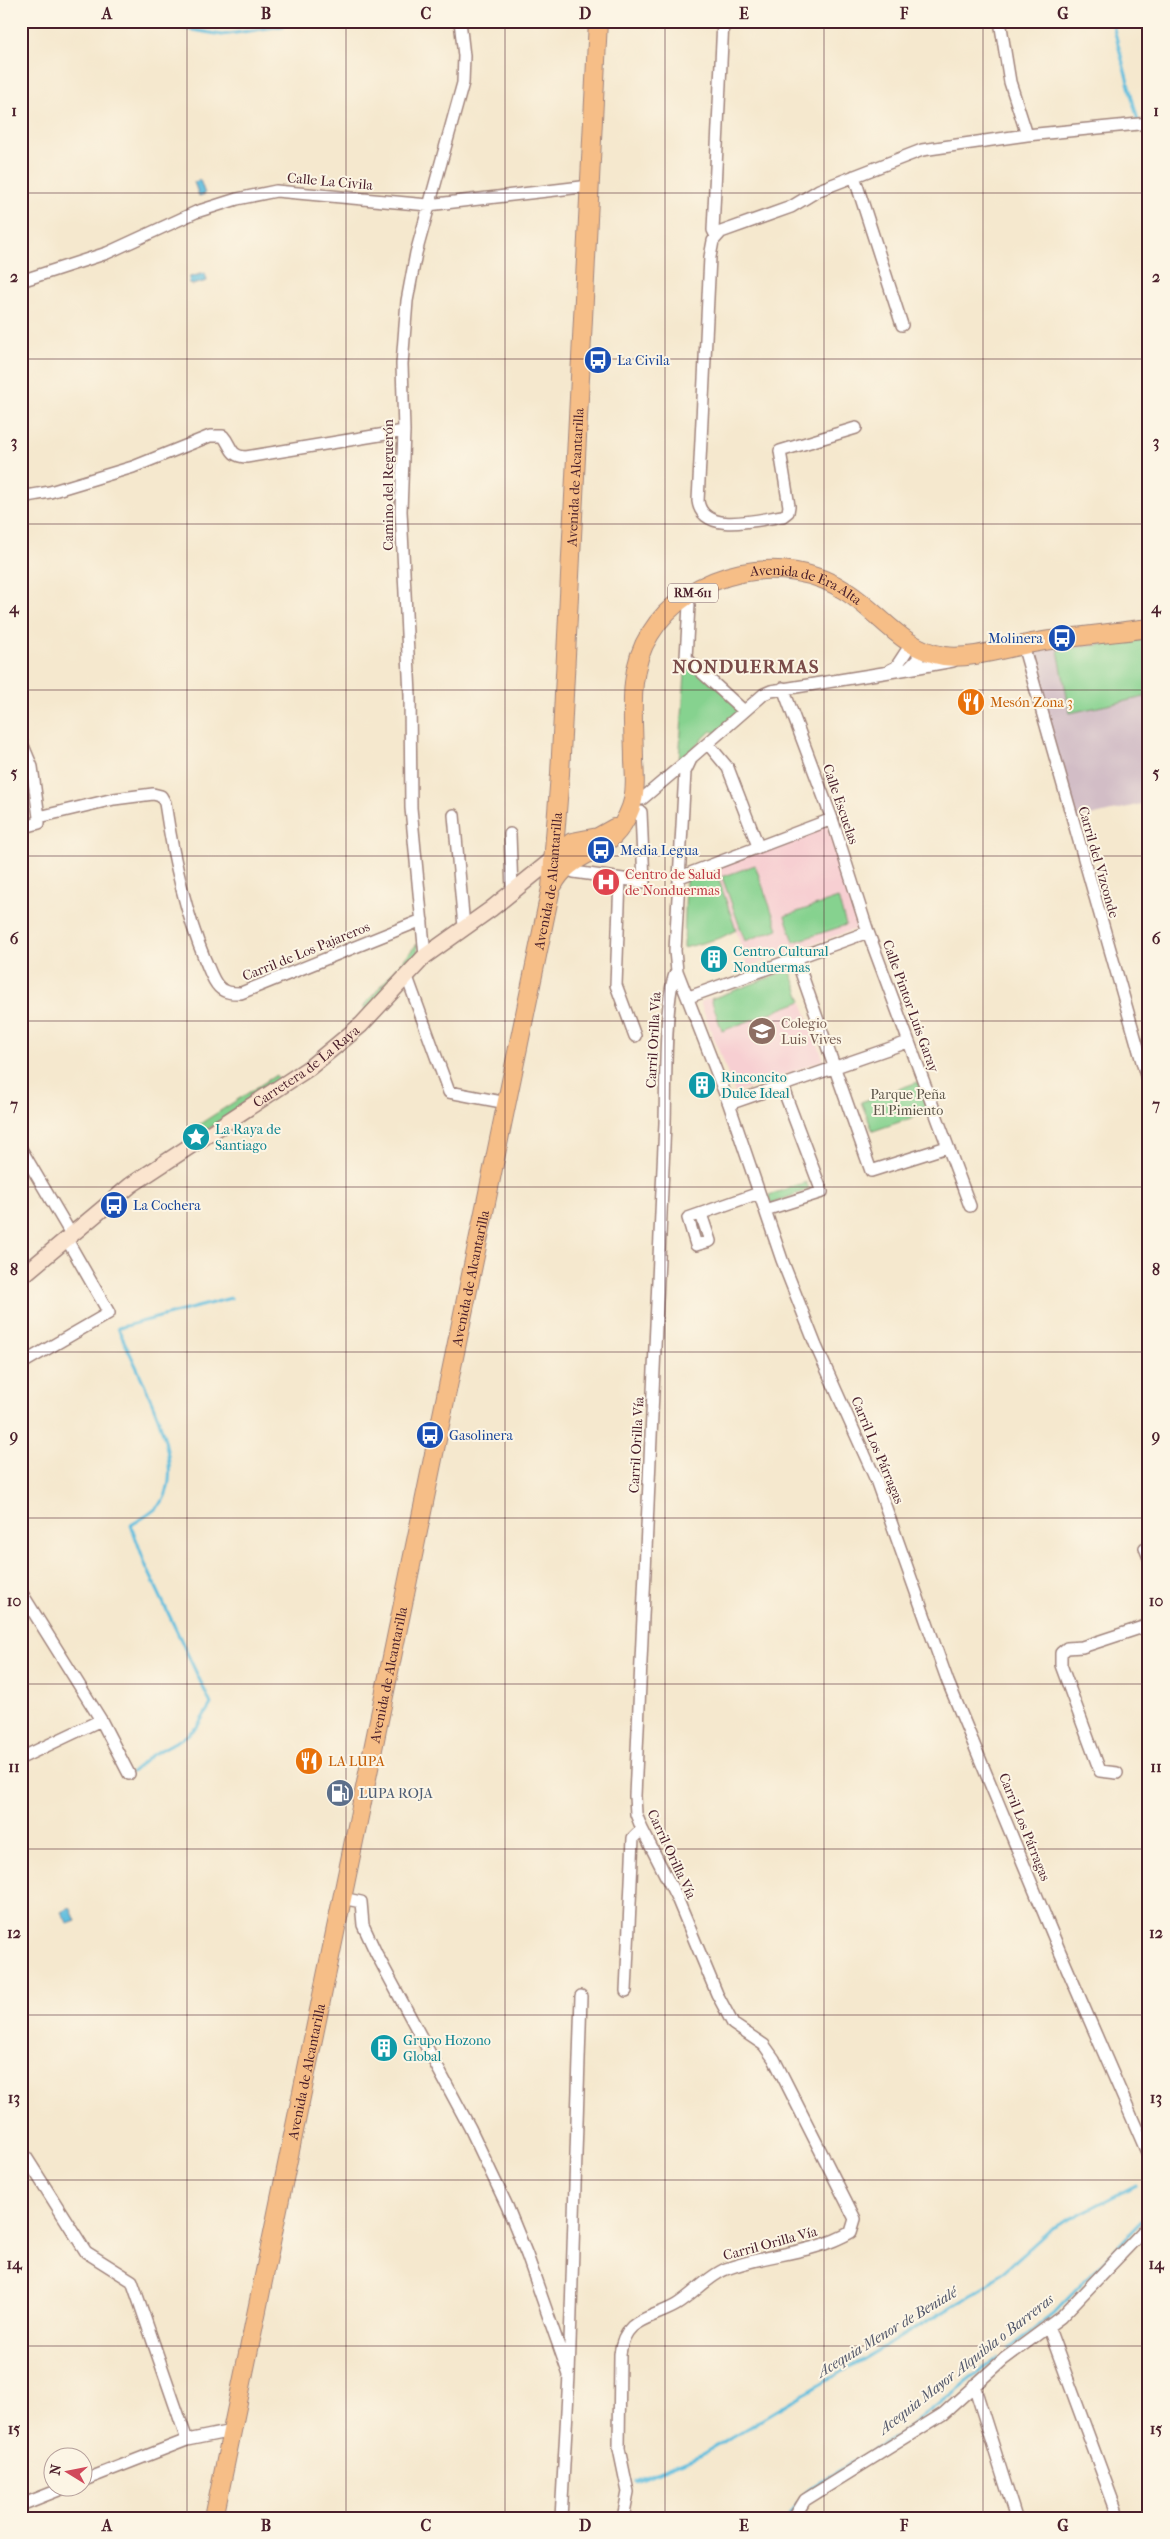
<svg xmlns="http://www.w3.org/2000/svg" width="1170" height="2539" font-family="'IM FELL French Canon',serif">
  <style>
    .built { fill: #f7cfd2 }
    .industrial { fill: #d2bdc6 }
    .green { fill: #86d28f; stroke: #68785d }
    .water { fill: #60bede; stroke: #556e84 }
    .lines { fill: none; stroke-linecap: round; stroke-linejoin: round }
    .stream { stroke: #60bede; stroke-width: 3 }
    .street-casing { stroke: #a0847c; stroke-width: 14 }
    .secondary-casing { stroke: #a0847c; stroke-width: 18 }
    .primary-casing { stroke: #a0847c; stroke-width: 20 }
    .street { stroke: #fff; stroke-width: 11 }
    .secondary { stroke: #fbe5cf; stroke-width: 15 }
    .primary { stroke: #f6be87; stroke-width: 18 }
    .grid { fill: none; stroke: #4a1f2b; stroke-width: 1; stroke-opacity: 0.55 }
    .labels { text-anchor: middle; stroke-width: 4; stroke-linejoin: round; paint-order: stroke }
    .shield { fill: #fcf5e5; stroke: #7f5f63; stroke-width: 1 }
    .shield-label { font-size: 12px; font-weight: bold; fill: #4a1f2b }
    .street-label { font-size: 14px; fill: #4a1f2b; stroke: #fcf5e5 }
    .transit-label { font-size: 14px; fill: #164399; stroke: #fcf5e5; text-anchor: start }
    .food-label { font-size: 14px; fill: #c56008; stroke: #fcf5e5; text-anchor: start }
    .health-label { font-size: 14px; fill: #be3a42; stroke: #fcf5e5; text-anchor: start }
    .culture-label { font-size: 14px; fill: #0d838f; stroke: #fcf5e5; text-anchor: start }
    .education-label { font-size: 14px; fill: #785e54; stroke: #fcf5e5; text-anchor: start }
    .park-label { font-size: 14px; fill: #5c5549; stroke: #fcf5e5 }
    .service-label { font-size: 14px; fill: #4e5e75; stroke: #fcf5e5; text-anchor: start }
    .water-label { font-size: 15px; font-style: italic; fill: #52576a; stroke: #fcf5e5 }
    .district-label { font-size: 19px; font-weight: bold; letter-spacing: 1px; fill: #7a4b49; stroke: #fcf5e5 }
    .neatline { fill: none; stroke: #4a1f2b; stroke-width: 2 }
    .grid-label { font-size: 16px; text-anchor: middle; font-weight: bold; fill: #4a1f2b }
  </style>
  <rect width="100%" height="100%" fill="#fcf5e5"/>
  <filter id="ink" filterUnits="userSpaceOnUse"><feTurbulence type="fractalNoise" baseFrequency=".02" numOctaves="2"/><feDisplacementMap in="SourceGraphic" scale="10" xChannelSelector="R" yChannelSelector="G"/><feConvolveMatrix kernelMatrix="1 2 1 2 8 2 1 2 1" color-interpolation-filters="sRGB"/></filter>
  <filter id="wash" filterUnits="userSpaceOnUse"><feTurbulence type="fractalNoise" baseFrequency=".0096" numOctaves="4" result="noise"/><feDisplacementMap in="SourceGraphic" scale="20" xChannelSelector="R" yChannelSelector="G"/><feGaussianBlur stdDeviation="1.12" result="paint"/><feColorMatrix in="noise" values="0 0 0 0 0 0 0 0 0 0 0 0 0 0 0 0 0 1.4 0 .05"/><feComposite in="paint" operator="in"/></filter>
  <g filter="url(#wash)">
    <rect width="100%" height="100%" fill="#f5e8ce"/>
    <path class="built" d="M 828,824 L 859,928 L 748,967 L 715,868 Z
      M 790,970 L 824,1060 L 735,1093 L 700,1002 Z"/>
    <path class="industrial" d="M 1149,628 L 1149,802 L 1074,820 L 1026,645 Z"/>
    <path class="green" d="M 1144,639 L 1149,675 L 1149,696 L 1070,713 L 1058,650 Z
      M 686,658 L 744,711 L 719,734 L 711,731 L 679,761 Z
      M 755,865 L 778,929 L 745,941 L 722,877 Z
      M 715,868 L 736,930 L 720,938 L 684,948 L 686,878 Z
      M 838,898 L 846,925 L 794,942 L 785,916 Z
      M 417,944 L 418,954 L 368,1013 L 363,1007 Z
      M 790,970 L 802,1001 L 722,1031 L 711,999 Z
      M 276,1075 L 280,1082 L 196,1137 L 192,1129 Z
      M 918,1082 L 929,1112 L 873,1131 L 861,1102 Z
      M 806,1182 L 809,1189 L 771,1204 L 769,1195 Z"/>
    <path class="water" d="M 200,180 L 205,194 L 199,196 L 194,182 Z
      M 205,273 L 207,281 L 192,285 L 189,282 L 190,277 Z
      M 70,1907 L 76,1921 L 68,1924 L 61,1912 Z"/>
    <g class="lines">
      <path class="stream" d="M 141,21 L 222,35 L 283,26 L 292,21
        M 1112,21 L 1138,121
        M 132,1772 L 150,1756 L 186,1736 L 197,1727 L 211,1704 L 146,1566 L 131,1525 C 141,1519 155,1512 162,1502 C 189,1460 136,1369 118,1328 L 231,1298
        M 1009,2349 L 1053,2314 L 1149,2214
        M 636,2481 L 703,2454 L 987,2286 L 1052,2228 L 1136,2185
        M 804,2495 L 810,2488 L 899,2435 L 998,2357
        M 787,2518 L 797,2504"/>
    </g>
  </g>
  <g filter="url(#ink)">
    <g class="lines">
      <defs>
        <path id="street" d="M 1000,21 L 1010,82 L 1027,135 L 1149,123
          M 854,176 L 902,325
          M 716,236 L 713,230 L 723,21
          M 21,281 L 107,253 L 196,212 L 237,199 L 276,191 L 428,205 L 590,186
          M 856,428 L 780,451 L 789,506 L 788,512 L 783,516 C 759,519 703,536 698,501 L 710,257 L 713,241 L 721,232 L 791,207 L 819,190 L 922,150 L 1027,135
          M 21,497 L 50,492 L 133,467 L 210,436 L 223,436 C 232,446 229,456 246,457 L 404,431
          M 689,605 L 686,658 L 744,711
          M 1023,645 L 1149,1086
          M 918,647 L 918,659 L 908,669 L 771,691 L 764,694 L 692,757 L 685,772 L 675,951 L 677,971 L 729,1104 L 782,1260 L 816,1346 L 876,1480 L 948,1682 L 1060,1952 L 1149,2157
          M 908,669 L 953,661
          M 890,670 L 896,667 L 911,644
          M 783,688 L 832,819 L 868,932 L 970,1206
          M 21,741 L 32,767 L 39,817
          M 708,744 L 728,768 L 758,846
          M 642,799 L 688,760
          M 454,815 L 464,927
          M 21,828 L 39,823 L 39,817 L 114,799 L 153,794 L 161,796 L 165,803 C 173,857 184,909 205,960 C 209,968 212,980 219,987 C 225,993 232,993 241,993 L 422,920
          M 510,834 L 512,891
          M 565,868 L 574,872 L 644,882 L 641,812
          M 680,877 L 832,819
          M 620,879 L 616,985 L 635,1036
          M 425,956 L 411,808 L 410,695 L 401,511 L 404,431 L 402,364 L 407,301 L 416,253 L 463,83 L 464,56 L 460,21
          M 796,958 L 871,1171 L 947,1147
          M 407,977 L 449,1092 L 507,1103
          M 689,997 L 868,932
          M 729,1104 L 908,1042
          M 21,1149 L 71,1234
          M 765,1210 L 822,1192 L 782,1086
          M 701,1214 L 710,1241 L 696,1245 L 688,1218 L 759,1193
          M 21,1364 L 109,1313 L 66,1238
          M 1145,1548 L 1149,1558
          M 21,1592 L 101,1720 L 21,1758
          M 101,1720 L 129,1774
          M 1117,1773 L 1100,1771 L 1061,1665 L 1061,1653 L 1067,1648 L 1082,1647 L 1149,1625
          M 342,1898 L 361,1902 L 363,1925 L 376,1953 L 470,2128 L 507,2206 L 527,2255 L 569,2375
          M 626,1991 L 633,1838 L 642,1829
          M 21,2149 L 86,2252 L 132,2281 L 187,2440 L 232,2431
          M 1048,2326 L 1119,2518
          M 974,2385 L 1016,2518
          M 82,2481 L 187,2440
          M 21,2505 L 69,2486
          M 561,2518 L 569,2375 L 581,1996
          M 623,2518 L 628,2492 L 619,2449 L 620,2354 C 624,2317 650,2320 676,2305 C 693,2295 708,2276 726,2269 C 767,2253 812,2255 851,2232 L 855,2219 L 774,2059 L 764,2045 L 733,2024 L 717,1994 L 677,1898 L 642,1829 L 636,1814 L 635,1796 C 645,1571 657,1347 665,1123 C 666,1095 664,987 677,971
          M 794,2518 L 805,2500 L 943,2414 L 1004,2359 L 1061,2317 L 1149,2225"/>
        <g id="secondary">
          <path id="s1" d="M 21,1277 L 131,1185 L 309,1068 L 361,1025 L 425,956 L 491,909 L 554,858"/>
        </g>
        <g id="primary">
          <path d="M 554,858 L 572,842 L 598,837 L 614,828"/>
          <path id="s2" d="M 553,885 C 573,847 613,858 631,807 C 636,793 635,776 634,761 C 634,719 626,671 650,634 C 689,570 785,550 847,592 C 881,614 902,649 944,656 C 974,660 1014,645 1044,641 C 1079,636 1114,633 1149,628"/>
          <path id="s3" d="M 214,2518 L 551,888 L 560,774 L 598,21"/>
        </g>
      </defs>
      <use href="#street" class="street-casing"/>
      <use href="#secondary" class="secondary-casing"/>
      <use href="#primary" class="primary-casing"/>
      <use href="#street" class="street"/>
      <use href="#secondary" class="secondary"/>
      <use href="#primary" class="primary"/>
    </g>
  </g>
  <path class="grid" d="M 187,21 L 187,2518M 346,21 L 346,2518M 505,21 L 505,2518M 665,21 L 665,2518M 824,21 L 824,2518M 983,21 L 983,2518M 21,193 L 1149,193M 21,359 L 1149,359M 21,524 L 1149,524M 21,690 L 1149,690M 21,856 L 1149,856M 21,1021 L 1149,1021M 21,1187 L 1149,1187M 21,1352 L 1149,1352M 21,1518 L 1149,1518M 21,1684 L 1149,1684M 21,1849 L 1149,1849M 21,2015 L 1149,2015M 21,2180 L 1149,2180M 21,2346 L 1149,2346"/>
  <defs>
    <symbol id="bus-disc" viewBox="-11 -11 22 22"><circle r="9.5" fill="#1a4fb4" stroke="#fcf5e5"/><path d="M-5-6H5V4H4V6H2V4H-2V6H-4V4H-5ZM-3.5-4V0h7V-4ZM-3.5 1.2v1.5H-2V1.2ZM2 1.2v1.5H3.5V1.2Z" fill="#fff"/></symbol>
    <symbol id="restaurant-disc" viewBox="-11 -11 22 22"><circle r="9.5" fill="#e8710a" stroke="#fcf5e5"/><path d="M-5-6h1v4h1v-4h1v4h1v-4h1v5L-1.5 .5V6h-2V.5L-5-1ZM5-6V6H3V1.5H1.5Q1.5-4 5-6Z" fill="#fff"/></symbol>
    <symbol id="hospital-disc" viewBox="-11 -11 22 22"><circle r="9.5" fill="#e0444e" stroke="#fcf5e5"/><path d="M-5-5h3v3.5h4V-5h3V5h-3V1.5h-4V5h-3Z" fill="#fff"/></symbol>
    <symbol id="building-disc" viewBox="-11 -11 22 22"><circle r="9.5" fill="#0f9aa8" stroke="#fcf5e5"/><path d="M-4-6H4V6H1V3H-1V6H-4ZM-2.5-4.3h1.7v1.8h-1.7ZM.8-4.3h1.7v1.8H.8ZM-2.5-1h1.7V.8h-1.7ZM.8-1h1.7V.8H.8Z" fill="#fff"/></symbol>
    <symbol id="school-disc" viewBox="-11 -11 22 22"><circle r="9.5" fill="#8d6e63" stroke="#fcf5e5"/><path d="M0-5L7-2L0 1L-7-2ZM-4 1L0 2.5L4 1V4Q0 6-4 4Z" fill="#fff"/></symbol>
    <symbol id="sight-disc" viewBox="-11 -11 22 22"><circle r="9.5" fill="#0f9aa8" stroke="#fcf5e5"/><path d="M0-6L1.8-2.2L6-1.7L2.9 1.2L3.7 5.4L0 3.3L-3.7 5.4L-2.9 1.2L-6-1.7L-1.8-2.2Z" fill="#fff"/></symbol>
    <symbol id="fuel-disc" viewBox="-11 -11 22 22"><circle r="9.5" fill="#5c6f8a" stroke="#fcf5e5"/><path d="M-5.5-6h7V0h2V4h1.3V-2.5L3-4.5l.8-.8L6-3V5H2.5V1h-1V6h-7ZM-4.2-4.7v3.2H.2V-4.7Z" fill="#fff"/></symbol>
  </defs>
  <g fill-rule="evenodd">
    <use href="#bus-disc" x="582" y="344" width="32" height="32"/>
    <use href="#bus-disc" x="1046" y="622" width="32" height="32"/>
    <use href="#restaurant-disc" x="955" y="686" width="32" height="32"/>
    <use href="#bus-disc" x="585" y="834" width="32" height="32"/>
    <use href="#hospital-disc" x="590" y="866" width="32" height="32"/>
    <use href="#building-disc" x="698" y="943" width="32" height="32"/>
    <use href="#school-disc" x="746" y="1015" width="32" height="32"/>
    <use href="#building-disc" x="686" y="1069" width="32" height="32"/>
    <use href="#sight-disc" x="180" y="1121" width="32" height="32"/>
    <use href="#bus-disc" x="98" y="1189" width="32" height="32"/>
    <use href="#bus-disc" x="414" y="1419" width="32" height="32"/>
    <use href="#restaurant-disc" x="293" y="1745" width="32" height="32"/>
    <use href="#fuel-disc" x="324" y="1777" width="32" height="32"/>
    <use href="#building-disc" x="368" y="2032" width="32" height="32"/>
  </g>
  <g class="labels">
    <rect class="shield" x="668" y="583.5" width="50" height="19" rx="4"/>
    <g class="shield-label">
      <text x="693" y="597">RM-611</text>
    </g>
    <g class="street-label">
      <text transform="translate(330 181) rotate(5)" y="5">Calle La Civila</text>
      <text dy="5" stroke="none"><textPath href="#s3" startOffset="2076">Avenida de Alcantarilla</textPath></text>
      <text transform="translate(388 485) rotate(-90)" y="5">Camino del Reguerón</text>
      <text dy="5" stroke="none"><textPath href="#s2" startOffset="470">Avenida de Era Alta</textPath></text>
      <text transform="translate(841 804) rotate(71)" y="5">Calle Escuelas</text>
      <text transform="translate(1099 862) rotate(74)" y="5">Carril del Vizconde</text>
      <text dy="5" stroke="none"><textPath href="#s3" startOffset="1671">Avenida de Alcantarilla</textPath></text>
      <text transform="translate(306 951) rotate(-22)" y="5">Carril de Los Pajareros</text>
      <text transform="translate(911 1006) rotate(70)" y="5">Calle Pintor Luis Garay</text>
      <text transform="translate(653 1040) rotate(-87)" y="5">Carril Orilla Vía</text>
      <text dy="5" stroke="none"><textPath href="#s1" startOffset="355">Carretera de La Raya</textPath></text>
      <text dy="5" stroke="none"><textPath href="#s3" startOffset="1266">Avenida de Alcantarilla</textPath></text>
      <text transform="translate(636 1445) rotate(-87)" y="5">Carril Orilla Vía</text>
      <text transform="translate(878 1450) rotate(67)" y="5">Carril Los Párragas</text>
      <text dy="5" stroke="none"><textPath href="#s3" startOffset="861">Avenida de Alcantarilla</textPath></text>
      <text transform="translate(1025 1827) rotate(68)" y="5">Carril Los Párragas</text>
      <text transform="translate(672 1854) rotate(65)" y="5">Carril Orilla Vía</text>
      <text dy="5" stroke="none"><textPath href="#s3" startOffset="456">Avenida de Alcantarilla</textPath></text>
      <text transform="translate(770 2243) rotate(-15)" y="5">Carril Orilla Vía</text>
    </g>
    <g class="transit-label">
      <text x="617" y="365">La Civila</text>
      <text x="1043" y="643" text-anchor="end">Molinera</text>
      <text x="620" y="855">Media Legua</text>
      <text x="133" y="1210">La Cochera</text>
      <text x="449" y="1440">Gasolinera</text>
    </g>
    <g class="food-label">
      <text x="990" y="707">Mesón Zona 3</text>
      <text x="328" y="1766">LA LUPA</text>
    </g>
    <g class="health-label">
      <text x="625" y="879">Centro de Salud<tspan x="625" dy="16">de Nonduermas</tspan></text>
    </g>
    <g class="culture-label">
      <text x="733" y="956">Centro Cultural<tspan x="733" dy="16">Nonduermas</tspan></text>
      <text x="721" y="1082">Rinconcito<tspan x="721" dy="16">Dulce Ideal</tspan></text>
      <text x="215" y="1134">La Raya de<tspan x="215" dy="16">Santiago</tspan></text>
      <text x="403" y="2045">Grupo Hozono<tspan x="403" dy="16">Global</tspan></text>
    </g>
    <g class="education-label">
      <text x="781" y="1028">Colegio<tspan x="781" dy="16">Luis Vives</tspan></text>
    </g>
    <g class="park-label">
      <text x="908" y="1099">Parque Peña<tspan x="908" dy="16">El Pimiento</tspan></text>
    </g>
    <g class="service-label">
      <text x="359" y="1798">LUPA ROJA</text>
    </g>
    <g class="water-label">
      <text transform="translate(887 2332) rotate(-31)" y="5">Acequia Menor de Benialé</text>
      <text transform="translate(966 2364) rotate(-38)" y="5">Acequia Mayor Alquibla o Barreras</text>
    </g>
    <g class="district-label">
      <text x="746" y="673">NONDUERMAS</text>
    </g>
  </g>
  <rect width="1170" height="2539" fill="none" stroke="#fcf5e5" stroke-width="55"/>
  <g transform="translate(68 2472) rotate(280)"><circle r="24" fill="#fcf5e5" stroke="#b59f9b"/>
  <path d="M0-4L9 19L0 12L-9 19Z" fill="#d1495b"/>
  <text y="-8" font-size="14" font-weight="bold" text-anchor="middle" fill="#4a1f2b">N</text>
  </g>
  <rect x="28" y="28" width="1114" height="2484" class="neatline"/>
  <g class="grid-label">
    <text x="107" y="19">A</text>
    <text x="266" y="19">B</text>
    <text x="426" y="19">C</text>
    <text x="585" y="19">D</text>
    <text x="744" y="19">E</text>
    <text x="904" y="19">F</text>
    <text x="1063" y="19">G</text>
    <text x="14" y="116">1</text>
    <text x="1156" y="116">1</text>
    <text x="14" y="282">2</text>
    <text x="1156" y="282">2</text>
    <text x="14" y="447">3</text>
    <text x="1156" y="447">3</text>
    <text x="14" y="613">4</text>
    <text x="1156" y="613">4</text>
    <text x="14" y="778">5</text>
    <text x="1156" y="778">5</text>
    <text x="14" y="944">6</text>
    <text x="1156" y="944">6</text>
    <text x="14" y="1110">7</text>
    <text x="1156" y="1110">7</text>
    <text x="14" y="1275">8</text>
    <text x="1156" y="1275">8</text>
    <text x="14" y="1441">9</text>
    <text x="1156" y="1441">9</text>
    <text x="14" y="1606">10</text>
    <text x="1156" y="1606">10</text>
    <text x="14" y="1772">11</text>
    <text x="1156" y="1772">11</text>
    <text x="14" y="1938">12</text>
    <text x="1156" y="1938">12</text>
    <text x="14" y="2103">13</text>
    <text x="1156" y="2103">13</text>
    <text x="14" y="2269">14</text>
    <text x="1156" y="2269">14</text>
    <text x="14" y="2434">15</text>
    <text x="1156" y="2434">15</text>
    <text x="107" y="2531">A</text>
    <text x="266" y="2531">B</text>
    <text x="426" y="2531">C</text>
    <text x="585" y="2531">D</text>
    <text x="744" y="2531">E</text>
    <text x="904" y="2531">F</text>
    <text x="1063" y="2531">G</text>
  </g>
</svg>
